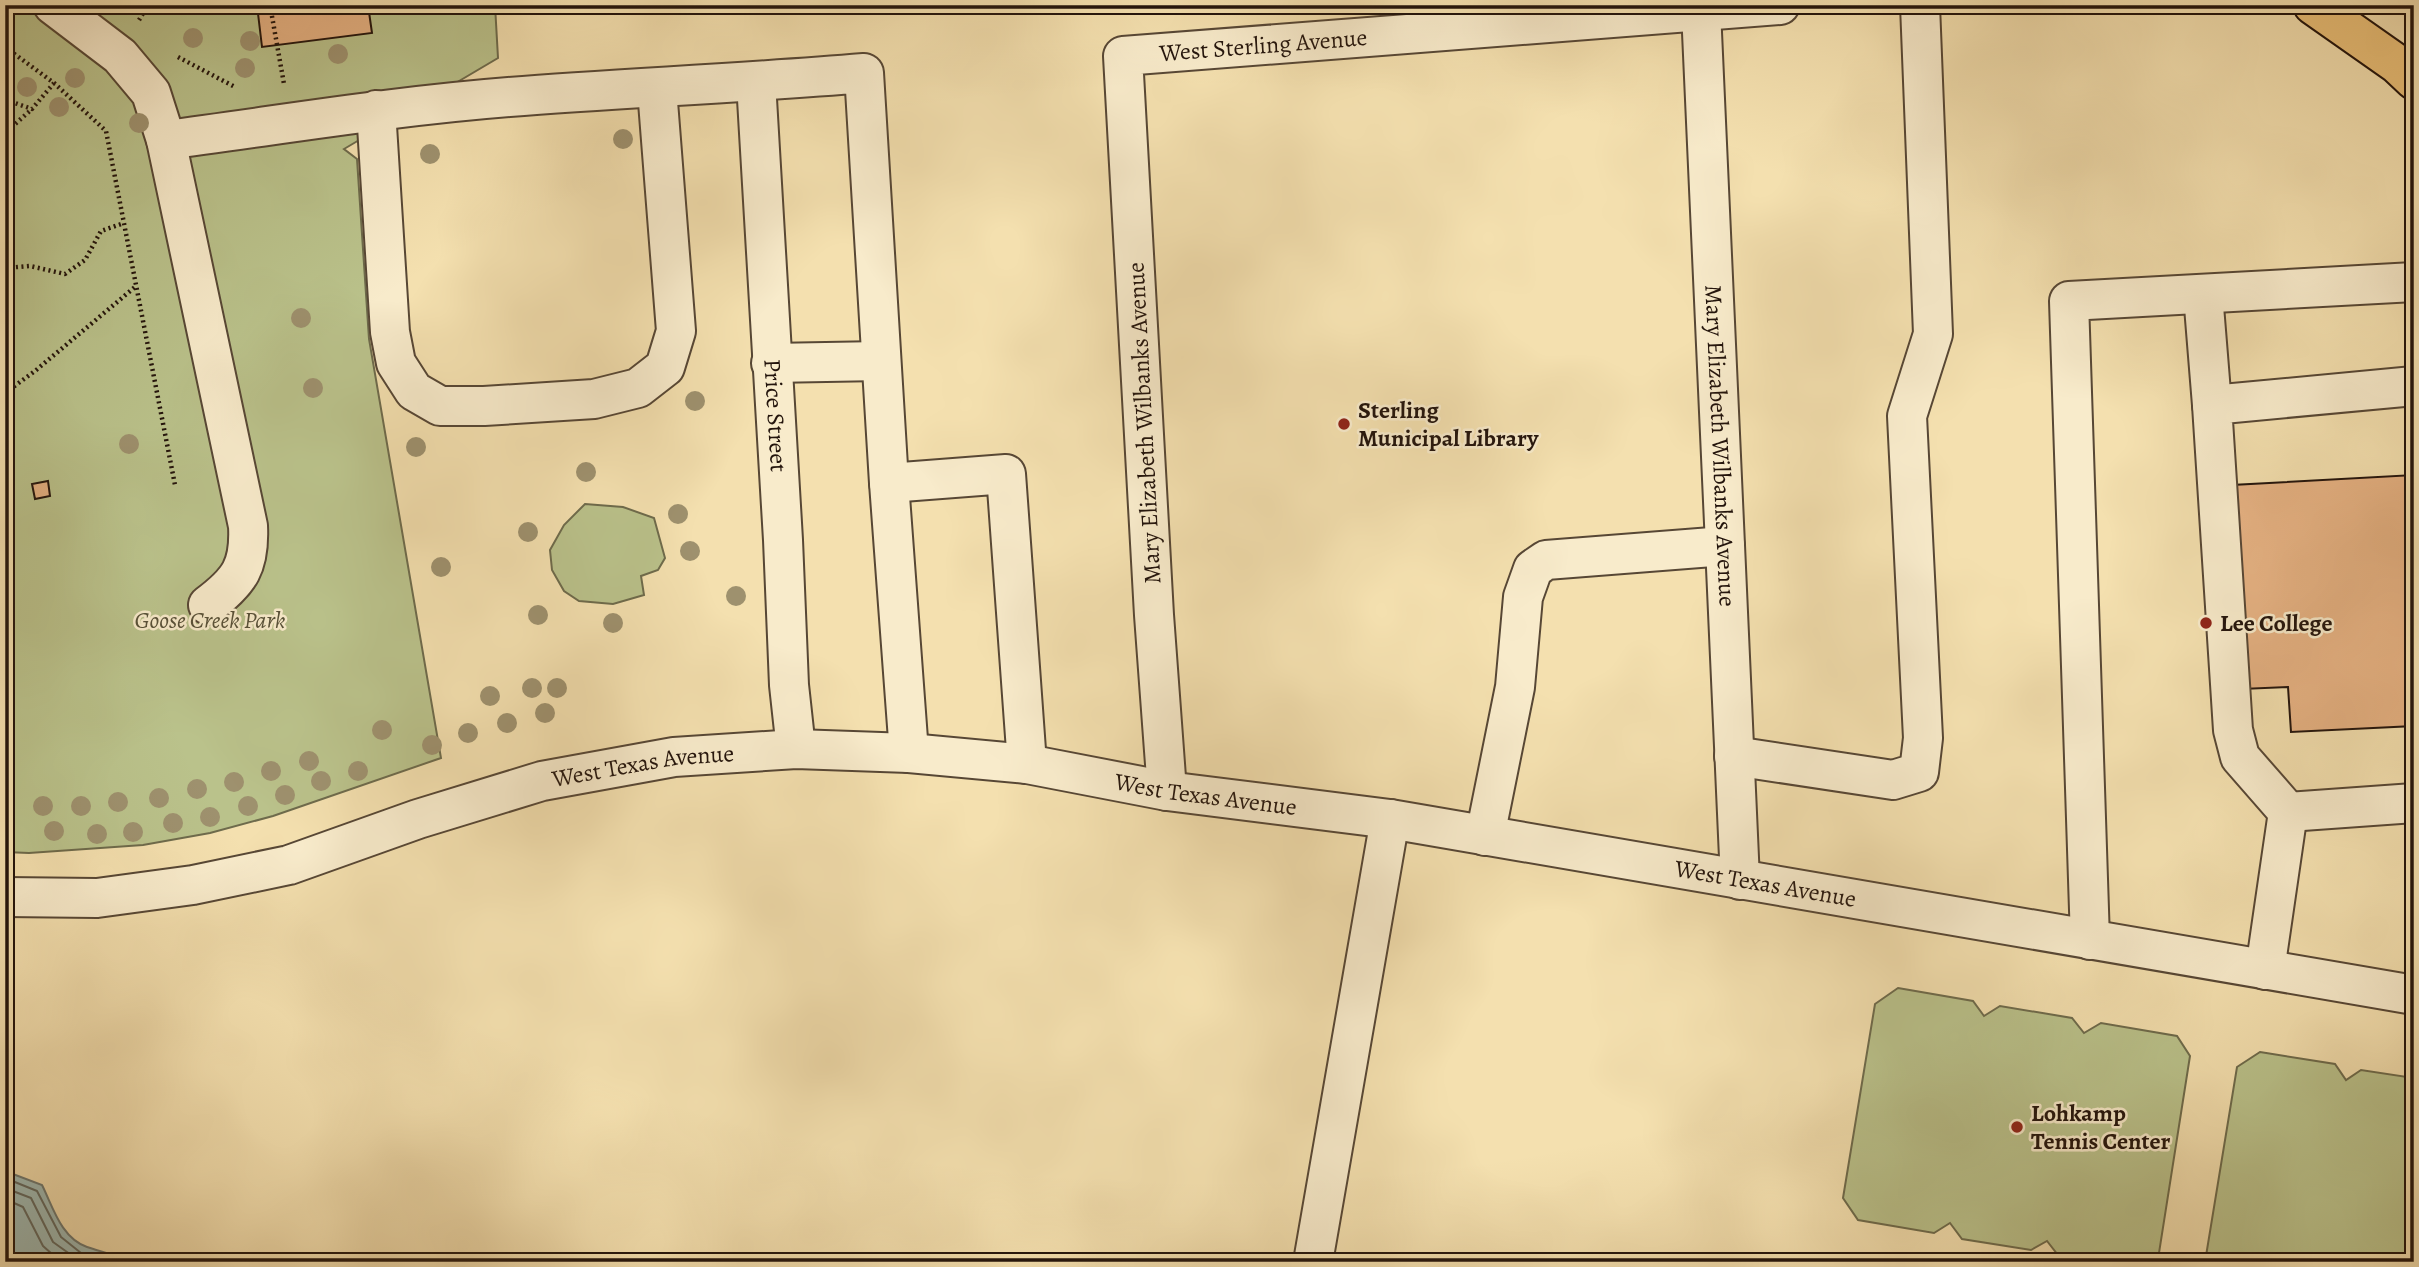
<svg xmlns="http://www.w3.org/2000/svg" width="2419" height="1267" font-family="Alegreya,serif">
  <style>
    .green { fill: #bac28b; stroke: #6e6b4c; stroke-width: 2 }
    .water { fill: #9fbbb5; stroke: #6d7871; stroke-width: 2 }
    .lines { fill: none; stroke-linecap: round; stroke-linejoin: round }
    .shore { stroke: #616860; stroke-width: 2 }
    .building { fill: #e6b283; stroke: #23140c; stroke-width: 2 }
    .minor-casing { stroke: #574735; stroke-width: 42 }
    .major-casing { stroke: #23140c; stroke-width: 42 }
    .path { stroke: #23140c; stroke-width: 4.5; stroke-dasharray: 2 3.5; stroke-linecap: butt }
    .minor { stroke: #f8ebcb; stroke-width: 38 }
    .major { stroke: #eac078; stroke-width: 38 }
    .tree { fill: #9e916e }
    .poi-dot { fill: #8f2418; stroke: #f8ebcb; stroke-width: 2.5 }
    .labels { text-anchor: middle; stroke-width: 5; stroke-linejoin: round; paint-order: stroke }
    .street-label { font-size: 24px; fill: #23140c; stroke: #f8ebcb }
    .poi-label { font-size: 24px; font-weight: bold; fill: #23140c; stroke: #f8ebcb; text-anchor: start }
    .park-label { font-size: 24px; font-style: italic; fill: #585138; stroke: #f8ebcb }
  </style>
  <rect width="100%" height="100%" fill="#f4e0af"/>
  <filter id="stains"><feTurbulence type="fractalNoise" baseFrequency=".00286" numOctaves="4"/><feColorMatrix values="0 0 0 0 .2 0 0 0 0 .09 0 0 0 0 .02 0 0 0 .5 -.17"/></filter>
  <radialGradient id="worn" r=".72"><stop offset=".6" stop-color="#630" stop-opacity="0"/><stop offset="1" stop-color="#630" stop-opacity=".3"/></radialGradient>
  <path class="green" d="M 5,5 L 495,5 L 498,58 L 344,149 L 357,159 L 369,339 L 441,758 L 273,816 L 210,833 L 143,845 L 29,853 L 5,852 Z
    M 585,504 L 623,507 L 654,518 L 665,558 L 658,570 L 641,576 L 644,595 L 613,604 L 579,601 L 564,591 L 552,570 L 550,550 L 564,525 Z
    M 1898,988 L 1973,1001 L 1984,1016 L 2000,1006 L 2072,1018 L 2084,1033 L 2101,1023 L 2177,1036 L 2190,1056 L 2159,1253 L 2145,1262 L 2100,1262 L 2058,1255 L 2047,1241 L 2031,1250 L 1962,1239 L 1950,1223 L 1934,1233 L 1858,1220 L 1843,1198 L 1875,1004 Z
    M 2260,1052 L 2335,1064 L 2346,1080 L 2361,1070 L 2414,1078 L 2414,1262 L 2205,1262 L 2237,1067 Z"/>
  <path class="water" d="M 5,1171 L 42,1185 C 53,1207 61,1238 87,1247 C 101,1252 115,1254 128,1262 L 5,1262 Z"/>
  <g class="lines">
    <path class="shore" d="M 5,1178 L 37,1191 L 61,1237 L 81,1253 L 115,1262
      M 5,1188 L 31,1198 L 53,1242 L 81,1262
      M 5,1199 L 23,1207 L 43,1246 L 61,1262"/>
  </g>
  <path class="building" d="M 257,5 L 368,5 L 372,33 L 262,47 Z
    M 5,105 L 13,105 L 14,119 L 5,120 Z
    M 2414,475 L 2414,726 L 2291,732 L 2288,687 L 2242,689 L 2232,485 Z
    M 48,481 L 50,496 L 35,499 L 32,484 Z"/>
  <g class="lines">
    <defs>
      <g id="minor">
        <path d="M 53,5 L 120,56 L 151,93 L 166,140 L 248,526 C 250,566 240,581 208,605"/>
        <path id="s1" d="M 1701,10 L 1740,880"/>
        <path id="s2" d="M 756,82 L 783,540 L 789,685 L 796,749"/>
        <path d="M 376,110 L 390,332 L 396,363 L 414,391 L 440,406 L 484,406 L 594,399 L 638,388 L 665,367 L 676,331 L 657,89"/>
        <path d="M 166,140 C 280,125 394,106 509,97 C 627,88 745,83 864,73 L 889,483 L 909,753"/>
        <path d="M 2203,294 L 2212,405"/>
        <path d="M 771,363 L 881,361"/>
        <path d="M 889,483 L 1006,474 L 1027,764"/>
        <path d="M 1734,756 L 1893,780 L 1919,772 L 1923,738 L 1907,416 L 1933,334 L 1920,5"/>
        <path id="s3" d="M 1167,791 L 1154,615 L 1123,56 L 1780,5"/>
        <path d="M 2288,812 L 2414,803"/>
        <path d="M 1485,836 L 1515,687 L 1523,597 L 1533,569 L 1546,560 L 1725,546"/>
        <path id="s4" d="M 5,897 L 97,898 L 193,885 L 289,865 L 418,819 L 542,781 L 674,757 L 796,749 L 909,753 L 1027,764 L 1167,791 L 1390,819 L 2414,995"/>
        <path d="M 2090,940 L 2069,301 L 2414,282"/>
        <path d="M 2265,970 L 2288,812 L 2240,757 L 2233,730 L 2212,405 L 2414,386"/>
        <path d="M 1313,1262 L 1390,819"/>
      </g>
      <path id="major" d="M 2313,5 L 2397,64 L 2414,80"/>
    </defs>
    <use href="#minor" class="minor-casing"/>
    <use href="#major" class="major-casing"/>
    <path class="path" d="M 270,5 L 284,84
      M 139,20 L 148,5
      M 5,47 L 54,83 L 106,131 L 175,485
      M 178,57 L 235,87
      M 5,102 L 12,102 L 32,109 L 54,83
      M 5,126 L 14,125 L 32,109
      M 5,268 L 30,266 L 65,274 L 85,260 L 101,231 L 124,223
      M 5,393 L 35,371 L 135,287"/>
    <use href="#minor" class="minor"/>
    <use href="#major" class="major"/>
  </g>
  <g class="tree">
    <circle cx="193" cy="38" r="10"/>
    <circle cx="250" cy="41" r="10"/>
    <circle cx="338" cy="54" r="10"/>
    <circle cx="245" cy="68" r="10"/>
    <circle cx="75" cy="78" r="10"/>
    <circle cx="27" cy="87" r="10"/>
    <circle cx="59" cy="107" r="10"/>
    <circle cx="139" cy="123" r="10"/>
    <circle cx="623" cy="139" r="10"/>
    <circle cx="430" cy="154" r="10"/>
    <circle cx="301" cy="318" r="10"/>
    <circle cx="313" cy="388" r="10"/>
    <circle cx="695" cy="401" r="10"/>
    <circle cx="129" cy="444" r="10"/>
    <circle cx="416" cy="447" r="10"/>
    <circle cx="586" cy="472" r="10"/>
    <circle cx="678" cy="514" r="10"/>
    <circle cx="528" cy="532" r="10"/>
    <circle cx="690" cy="551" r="10"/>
    <circle cx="441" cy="567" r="10"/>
    <circle cx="736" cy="596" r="10"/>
    <circle cx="538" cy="615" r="10"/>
    <circle cx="613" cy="623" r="10"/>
    <circle cx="532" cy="688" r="10"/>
    <circle cx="557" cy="688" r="10"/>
    <circle cx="490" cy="696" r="10"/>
    <circle cx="545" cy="713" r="10"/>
    <circle cx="507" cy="723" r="10"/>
    <circle cx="382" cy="730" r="10"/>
    <circle cx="468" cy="733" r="10"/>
    <circle cx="432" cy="745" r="10"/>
    <circle cx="309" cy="761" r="10"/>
    <circle cx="271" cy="771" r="10"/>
    <circle cx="358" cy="771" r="10"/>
    <circle cx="321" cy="781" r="10"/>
    <circle cx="234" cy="782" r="10"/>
    <circle cx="197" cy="789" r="10"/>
    <circle cx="285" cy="795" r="10"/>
    <circle cx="159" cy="798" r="10"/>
    <circle cx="118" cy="802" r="10"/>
    <circle cx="43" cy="806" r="10"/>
    <circle cx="81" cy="806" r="10"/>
    <circle cx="248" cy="806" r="10"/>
    <circle cx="210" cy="817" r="10"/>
    <circle cx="173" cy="823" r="10"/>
    <circle cx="54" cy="831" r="10"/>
    <circle cx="133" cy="832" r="10"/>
    <circle cx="97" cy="834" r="10"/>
  </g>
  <g class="poi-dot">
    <circle cx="1344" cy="424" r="7"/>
    <circle cx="2206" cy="623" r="7"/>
    <circle cx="2017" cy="1127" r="7"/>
  </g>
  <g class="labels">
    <g class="street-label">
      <text dy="8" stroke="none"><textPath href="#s3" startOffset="877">West Sterling Avenue</textPath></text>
      <text dy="8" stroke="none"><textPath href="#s2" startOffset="334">Price Street</textPath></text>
      <text transform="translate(1144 423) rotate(-93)" y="8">Mary Elizabeth Wilbanks Avenue</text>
      <text dy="8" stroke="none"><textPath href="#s1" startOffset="436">Mary Elizabeth Wilbanks Avenue</textPath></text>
      <text dy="8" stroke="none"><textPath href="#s4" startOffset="656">West Texas Avenue</textPath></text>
      <text dy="8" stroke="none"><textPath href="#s4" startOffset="1223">West Texas Avenue</textPath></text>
      <text dy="8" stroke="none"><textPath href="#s4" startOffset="1790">West Texas Avenue</textPath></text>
    </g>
    <g class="poi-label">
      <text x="1358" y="418">Sterling<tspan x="1358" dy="28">Municipal Library</tspan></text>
      <text x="2220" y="631">Lee College</text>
      <text x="2031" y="1121">Lohkamp<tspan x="2031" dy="28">Tennis Center</tspan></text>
    </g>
    <g class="park-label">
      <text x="210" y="628">Goose Creek Park</text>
    </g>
  </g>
  <rect width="2419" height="1267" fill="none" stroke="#f4e0af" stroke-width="28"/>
  <rect x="7" y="7" width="2405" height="1253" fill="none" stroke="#23140c" stroke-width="3.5"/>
  <rect x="14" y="14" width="2391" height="1239" fill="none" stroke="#23140c" stroke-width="2"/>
  <rect width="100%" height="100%" filter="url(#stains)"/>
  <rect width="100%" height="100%" fill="url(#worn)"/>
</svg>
